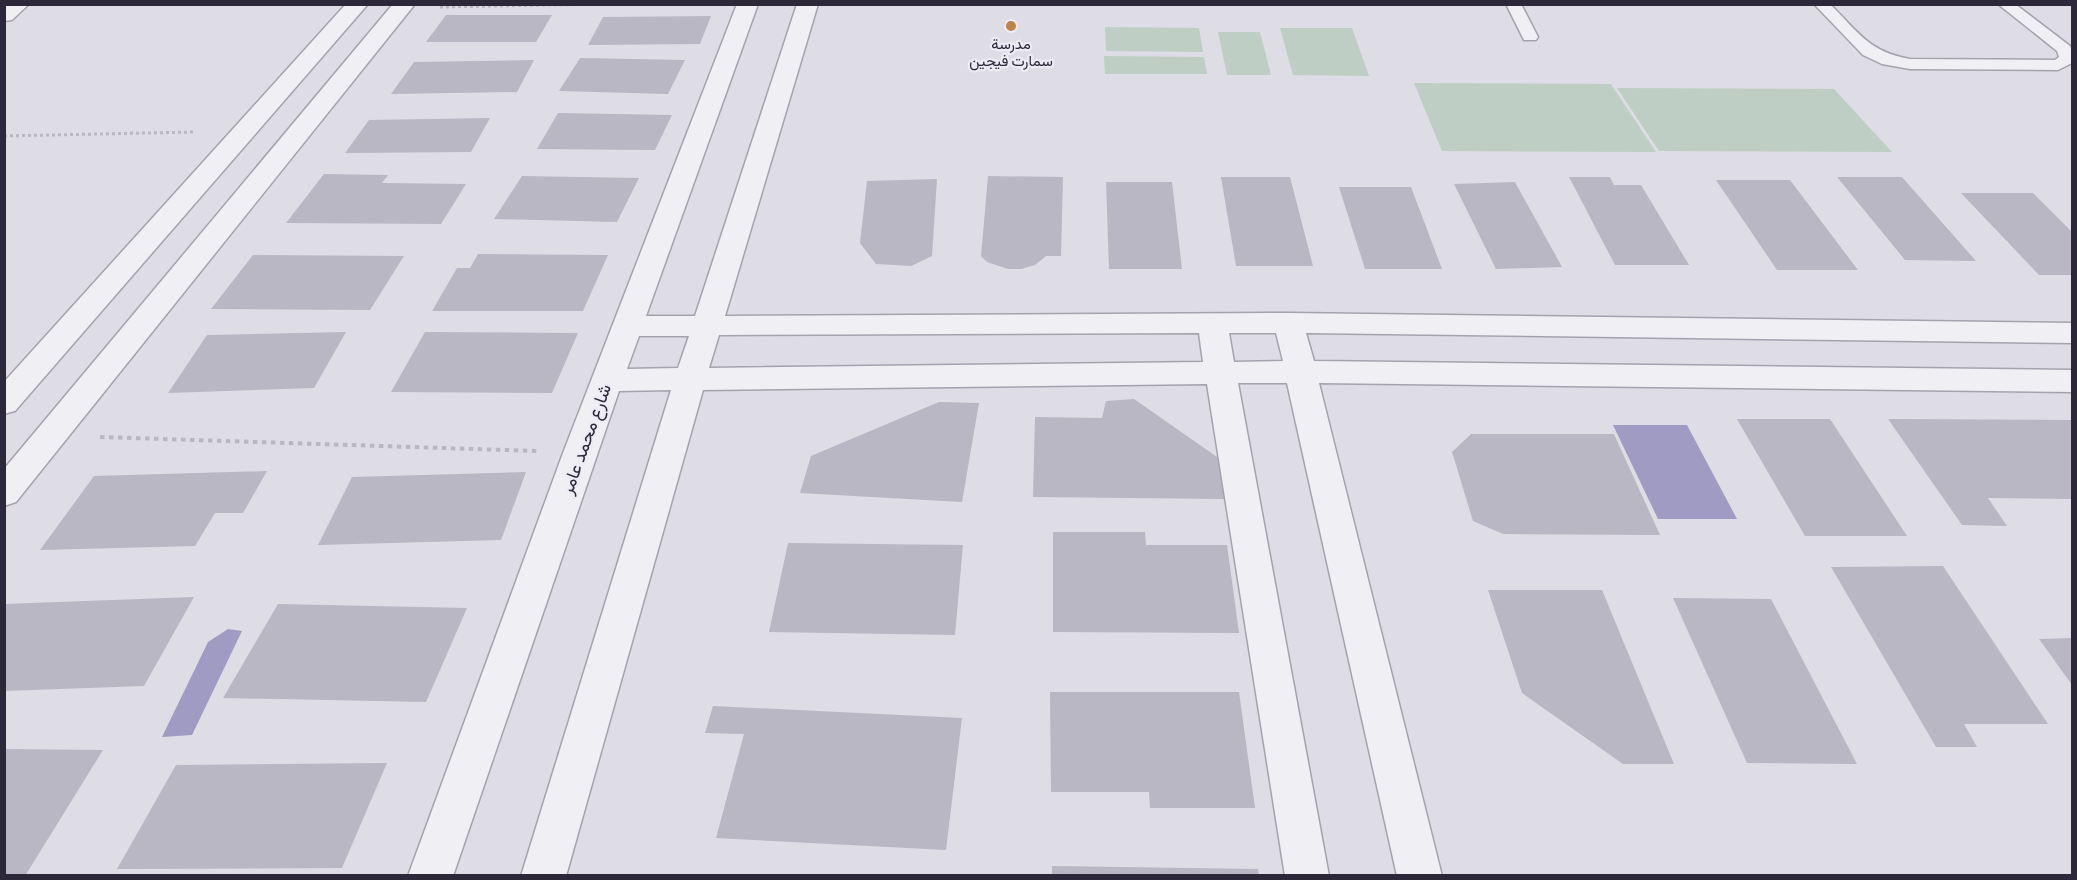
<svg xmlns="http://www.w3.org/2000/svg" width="2077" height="880" font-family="'Source Sans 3',Vazirmatn,sans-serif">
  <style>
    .green { fill: #becec4 }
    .water { fill: #a09bc2 }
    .building { fill: #bab7c4 }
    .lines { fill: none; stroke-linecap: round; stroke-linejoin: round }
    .lane-casing { stroke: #a5a2ae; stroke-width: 3 }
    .street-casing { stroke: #a5a2ae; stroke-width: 3 }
    .path-far1 { stroke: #b9b7c0; stroke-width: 3; stroke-dasharray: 3 3; stroke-linecap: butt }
    .path { stroke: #b9b7c0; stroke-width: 4; stroke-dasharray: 4.5 4.5; stroke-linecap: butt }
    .lane { fill: #f0eff4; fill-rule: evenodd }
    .street { fill: #f0eff4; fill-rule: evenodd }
    .poi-dot { fill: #be824d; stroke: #edebf3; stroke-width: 2 }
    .labels { text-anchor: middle; stroke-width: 4.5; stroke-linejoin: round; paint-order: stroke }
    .far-poi-label { font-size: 15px; fill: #2c2839; stroke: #edebf3 }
    .street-label { font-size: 18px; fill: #2c2839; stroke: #edebf3 }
  </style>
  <rect width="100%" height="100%" fill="#dedce5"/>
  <path class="green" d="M 1105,27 L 1199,28 L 1203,52 L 1106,51 Z
    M 1280,28 L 1352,28 L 1369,76 L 1293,75 Z
    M 1218,32 L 1260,32 L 1271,75 L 1227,75 Z
    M 1104,56 L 1204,57 L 1207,74 L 1105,74 Z
    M 1414,83 L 1611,84 L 1656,152 L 1442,151 Z
    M 1617,88 L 1834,89 L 1892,152 L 1659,151 Z"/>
  <path class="water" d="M 1613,425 L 1687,425 L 1737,519 L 1658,519 Z
    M 228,629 L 242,631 L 192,735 L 162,737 L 208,642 Z"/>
  <path class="building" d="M 446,15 L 552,15 L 536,42 L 426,42 Z
    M 711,16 L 700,44 L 588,45 L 603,17 Z
    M 580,58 L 685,60 L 668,94 L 559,91 Z
    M 534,60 L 517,92 L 391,94 L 414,62 Z
    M 558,113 L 672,115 L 655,150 L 537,149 Z
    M 490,118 L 471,152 L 345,153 L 369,120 Z
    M 324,174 L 388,175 L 382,183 L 466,184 L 441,224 L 286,223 Z
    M 522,176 L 639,178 L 617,222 L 494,219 Z
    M 988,176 L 1063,177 L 1061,256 L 1046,256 L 1035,265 L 1021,269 L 1008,269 L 987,262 L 981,256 Z
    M 1221,177 L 1290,177 L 1313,266 L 1236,266 Z
    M 1569,177 L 1610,177 L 1614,185 L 1641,185 L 1689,265 L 1615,265 Z
    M 1837,177 L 1902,177 L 1976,261 L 1905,260 Z
    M 937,179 L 932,256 L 911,266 L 876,264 L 860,243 L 867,181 Z
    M 1716,180 L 1790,180 L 1858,270 L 1777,270 Z
    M 1106,182 L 1172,182 L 1182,269 L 1109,269 Z
    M 1515,182 L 1562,267 L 1496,269 L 1454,184 Z
    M 1339,187 L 1411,187 L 1442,269 L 1365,269 Z
    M 1961,193 L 2033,193 L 2072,232 L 2072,275 L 2039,275 Z
    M 478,254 L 608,255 L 583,311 L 432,311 L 457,268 L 470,268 Z
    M 253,255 L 404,256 L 370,310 L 211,309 Z
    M 346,332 L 314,388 L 168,393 L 207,335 Z
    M 425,332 L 578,333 L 552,393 L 391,392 Z
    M 1134,399 L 1220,459 L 1224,499 L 1033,497 L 1035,417 L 1102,418 L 1106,401 Z
    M 939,402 L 979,403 L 962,502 L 800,493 L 811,456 Z
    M 1737,419 L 1830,419 L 1907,536 L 1805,536 Z
    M 1888,419 L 2072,420 L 2072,499 L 1988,498 L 2007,526 L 1962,525 Z
    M 1471,434 L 1614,434 L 1660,535 L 1503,534 L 1473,521 L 1452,452 Z
    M 267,471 L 243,513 L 215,513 L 195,546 L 40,550 L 94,476 Z
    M 526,472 L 501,540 L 318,545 L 352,477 Z
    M 1053,532 L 1145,532 L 1146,545 L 1227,545 L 1239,633 L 1053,632 Z
    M 788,543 L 963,545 L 955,635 L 769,632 Z
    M 1943,566 L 2048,724 L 1964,724 L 1977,747 L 1936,747 L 1831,567 Z
    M 1488,590 L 1602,590 L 1674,764 L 1623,764 L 1522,693 Z
    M 194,597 L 144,686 L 4,691 L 4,604 Z
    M 1673,598 L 1771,599 L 1857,764 L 1747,763 Z
    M 278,604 L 467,608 L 426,702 L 223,698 Z
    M 2072,638 L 2072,685 L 2039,639 Z
    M 1050,692 L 1239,692 L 1255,808 L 1150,808 L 1149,792 L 1051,792 Z
    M 713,706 L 962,718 L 946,850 L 716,838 L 744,734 L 705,733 Z
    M 4,749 L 103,750 L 25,876 L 4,876 Z
    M 387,763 L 342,868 L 117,869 L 176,765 Z
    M 1052,866 L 1258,869 L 1259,876 L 1052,876 Z"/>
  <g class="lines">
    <defs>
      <path id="lane" d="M 1506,4 L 1521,4 L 1538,37 L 1536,40 L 1524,40 Z
        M 1814,4 L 1830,4 C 1858,32 1869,52 1910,59 L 2055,60 L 2059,57 L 2057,51 L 1998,4 L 2015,4 L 2070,46 L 2072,50 L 2072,63 L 2058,70 L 1910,69 L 1882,64 L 1863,55 Z"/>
      <path id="street" d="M 29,4 L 12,20 L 4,21 L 5,4 Z
        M 346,4 L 368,4 L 15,411 L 4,414 L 4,382 Z
        M 393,4 L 415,4 L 16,502 L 4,506 L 4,469 Z
        M 737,4 L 758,4 L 646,316 L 695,316 L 797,4 L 818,4 L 725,316 L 1289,313 L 2072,323 L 2072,343 L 1306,333 L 1314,361 L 2072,370 L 2072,392 L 1319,383 L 1442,876 L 1397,876 L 1287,383 L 1238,383 L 1329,876 L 1285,876 L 1207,384 L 703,390 L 566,876 L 521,876 L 671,390 L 619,391 L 453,876 L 408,876 L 563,453 ZM 1199,333 L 1203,362 L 709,368 L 719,335 ZM 1229,333 L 1276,333 L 1283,361 L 1234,362 ZM 639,336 L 689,336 L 678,368 L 627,369 Z"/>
    </defs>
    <use href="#lane" class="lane-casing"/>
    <use href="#street" class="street-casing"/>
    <path class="path-far1" d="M 440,7 L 603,4
      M 4,136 L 193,132"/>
    <path class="path" d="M 100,437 L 537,451"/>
    <use href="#lane" class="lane"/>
    <use href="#street" class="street"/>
  </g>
  <circle class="poi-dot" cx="1011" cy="26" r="6"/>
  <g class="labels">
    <g class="far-poi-label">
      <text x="1011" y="49">مدرسة<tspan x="1011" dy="17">سمارت فيجين</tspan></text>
    </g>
    <g class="street-label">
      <text transform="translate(586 439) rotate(-70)" y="6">شارع محمد عامر</text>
    </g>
  </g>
  <rect width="2077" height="880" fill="none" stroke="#2c2839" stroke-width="12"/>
</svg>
